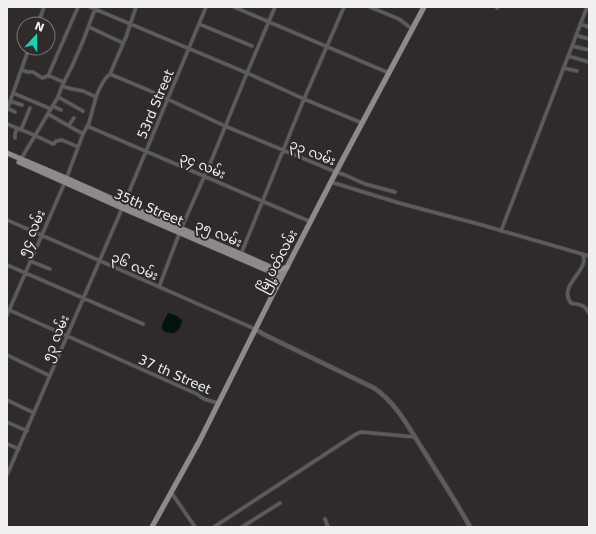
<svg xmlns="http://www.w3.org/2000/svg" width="596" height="534" font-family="'DejaVu Sans','Noto Sans Myanmar',sans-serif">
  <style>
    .water { fill: #031410 }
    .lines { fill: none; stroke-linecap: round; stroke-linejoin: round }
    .minor-casing { stroke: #494646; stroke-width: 4.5 }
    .tertiary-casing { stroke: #494646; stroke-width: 5.5 }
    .primary-casing { stroke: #494646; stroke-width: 6 }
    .trunk-casing { stroke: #494646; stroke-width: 6 }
    .minor { stroke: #5d5c5c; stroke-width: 3 }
    .tertiary { stroke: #5d5c5c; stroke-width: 4 }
    .primary { stroke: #8e8a8a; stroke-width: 5 }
    .trunk { stroke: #989494; stroke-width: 5 }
    .labels { text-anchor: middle; stroke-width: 4; stroke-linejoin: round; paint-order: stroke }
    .street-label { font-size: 13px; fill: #f2efef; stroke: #2e2b2a }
  </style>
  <rect width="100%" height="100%" fill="#2e2b2a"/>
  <path class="water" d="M 168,313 L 177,316 L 182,320 C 181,329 176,336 166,332 C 164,331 162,330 162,328 C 161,325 167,315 168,313 Z"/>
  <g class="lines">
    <defs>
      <path id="minor" d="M 90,7 L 247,73 L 212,159 L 181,229 L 159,287
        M 234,7 L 389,73
        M 275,7 L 247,73 L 304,99 L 362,123
        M 370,7 L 399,19 L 412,29
        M 497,8 L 498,7
        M 38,24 L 44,7
        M 199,24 L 252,46
        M 580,24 L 589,27
        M 89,27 L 123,43
        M 576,35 L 589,39
        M 572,46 L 589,50
        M 568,56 L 589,62
        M 563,68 L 577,71
        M 21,70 L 28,72 L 33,72 L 42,78 L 48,76 L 52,77 L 63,82
        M 110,74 L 148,90 L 225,126 L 336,172 L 345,175 L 365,184 L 395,192
        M 48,76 L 78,7
        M 62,86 L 72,89 L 83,91 L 96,97 C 99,89 103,79 110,74 L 126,37 L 136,7
        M 13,93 L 51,109
        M 58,97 L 83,111
        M 10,101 L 22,105
        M 53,106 L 61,110
        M 7,108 L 15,112
        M 7,110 L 29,48
        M 48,114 L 83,134 L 89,123 L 96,97
        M 7,124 L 34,135 L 51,143 L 54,144 L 56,141 L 62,140 L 78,147
        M 69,125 L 74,118
        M 87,126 L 311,222
        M 21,130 L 30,108
        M 15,138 L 15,134 L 17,128
        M 21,159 L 58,97 L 62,86 L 73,64 L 83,41 L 95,9
        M 331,182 L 399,203 L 482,225 L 589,256
        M 7,220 L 255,329
        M 501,231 L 587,7
        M 241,254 L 304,99 L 344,7
        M 583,255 C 590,270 557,286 571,303 C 580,305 584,304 589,313
        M 30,261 L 50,269
        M 7,265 L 143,324
        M 7,309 L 197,394 C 203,400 210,401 218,403
        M 7,315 L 65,182 L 83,134
        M 7,355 L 50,376
        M 7,400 L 34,413
        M 7,422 L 27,431
        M 7,444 L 19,449
        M 7,475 L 124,204 L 206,7
        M 171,492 L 195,527
        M 325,519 L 328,527
        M 214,527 L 356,434 L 361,432 L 415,437
        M 242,527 L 280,503"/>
      <path id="tertiary" d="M 255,329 L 265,335 L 374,388 C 398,404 411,432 427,456 C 441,479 457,503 470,527"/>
      <path id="primary" d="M 7,153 L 66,178 L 124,204 L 248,257 L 284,273
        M 19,162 L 122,208 L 250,263 L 271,272 L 281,278
        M 152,527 L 200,440 L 276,288 L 287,267 L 336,172 L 424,7"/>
      <path id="trunk" d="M 273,268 L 282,269 L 287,267
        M 271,272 L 274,278 L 276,288"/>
    </defs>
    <use href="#minor" class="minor-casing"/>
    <use href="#tertiary" class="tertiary-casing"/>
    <use href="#primary" class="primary-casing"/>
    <use href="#trunk" class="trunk-casing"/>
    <use href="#minor" class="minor"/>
    <use href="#tertiary" class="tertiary"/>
    <use href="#primary" class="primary"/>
    <use href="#trunk" class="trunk"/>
  </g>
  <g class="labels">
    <g class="street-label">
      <text transform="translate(155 104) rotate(-67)" y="5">53rd Street</text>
      <text transform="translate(313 152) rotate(22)" y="5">၃၃ လမ်း</text>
      <text transform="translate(203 165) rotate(23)" y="5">၃၄ လမ်း</text>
      <text transform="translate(149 207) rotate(23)" y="5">35th Street</text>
      <text transform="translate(31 233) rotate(-67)" y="5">၅၄ လမ်း</text>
      <text transform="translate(219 233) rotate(23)" y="5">၃၅ လမ်း</text>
      <text transform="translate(277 261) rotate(-62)" y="5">မြို့ပတ်လမ်း</text>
      <text transform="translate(135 266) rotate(24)" y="5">၃၆ လမ်း</text>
      <text transform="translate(55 338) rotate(-67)" y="5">၅၃ လမ်း</text>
      <text transform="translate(175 374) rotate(24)" y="5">37 th Street</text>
    </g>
  </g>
  <rect width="596" height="534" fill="none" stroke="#f2efef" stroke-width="16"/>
  <g transform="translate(36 36) rotate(21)"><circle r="19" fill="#2e2b2a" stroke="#7c7979"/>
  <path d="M0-3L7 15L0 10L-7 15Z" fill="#17d5b2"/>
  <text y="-6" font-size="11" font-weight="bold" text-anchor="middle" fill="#f2efef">N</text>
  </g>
</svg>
